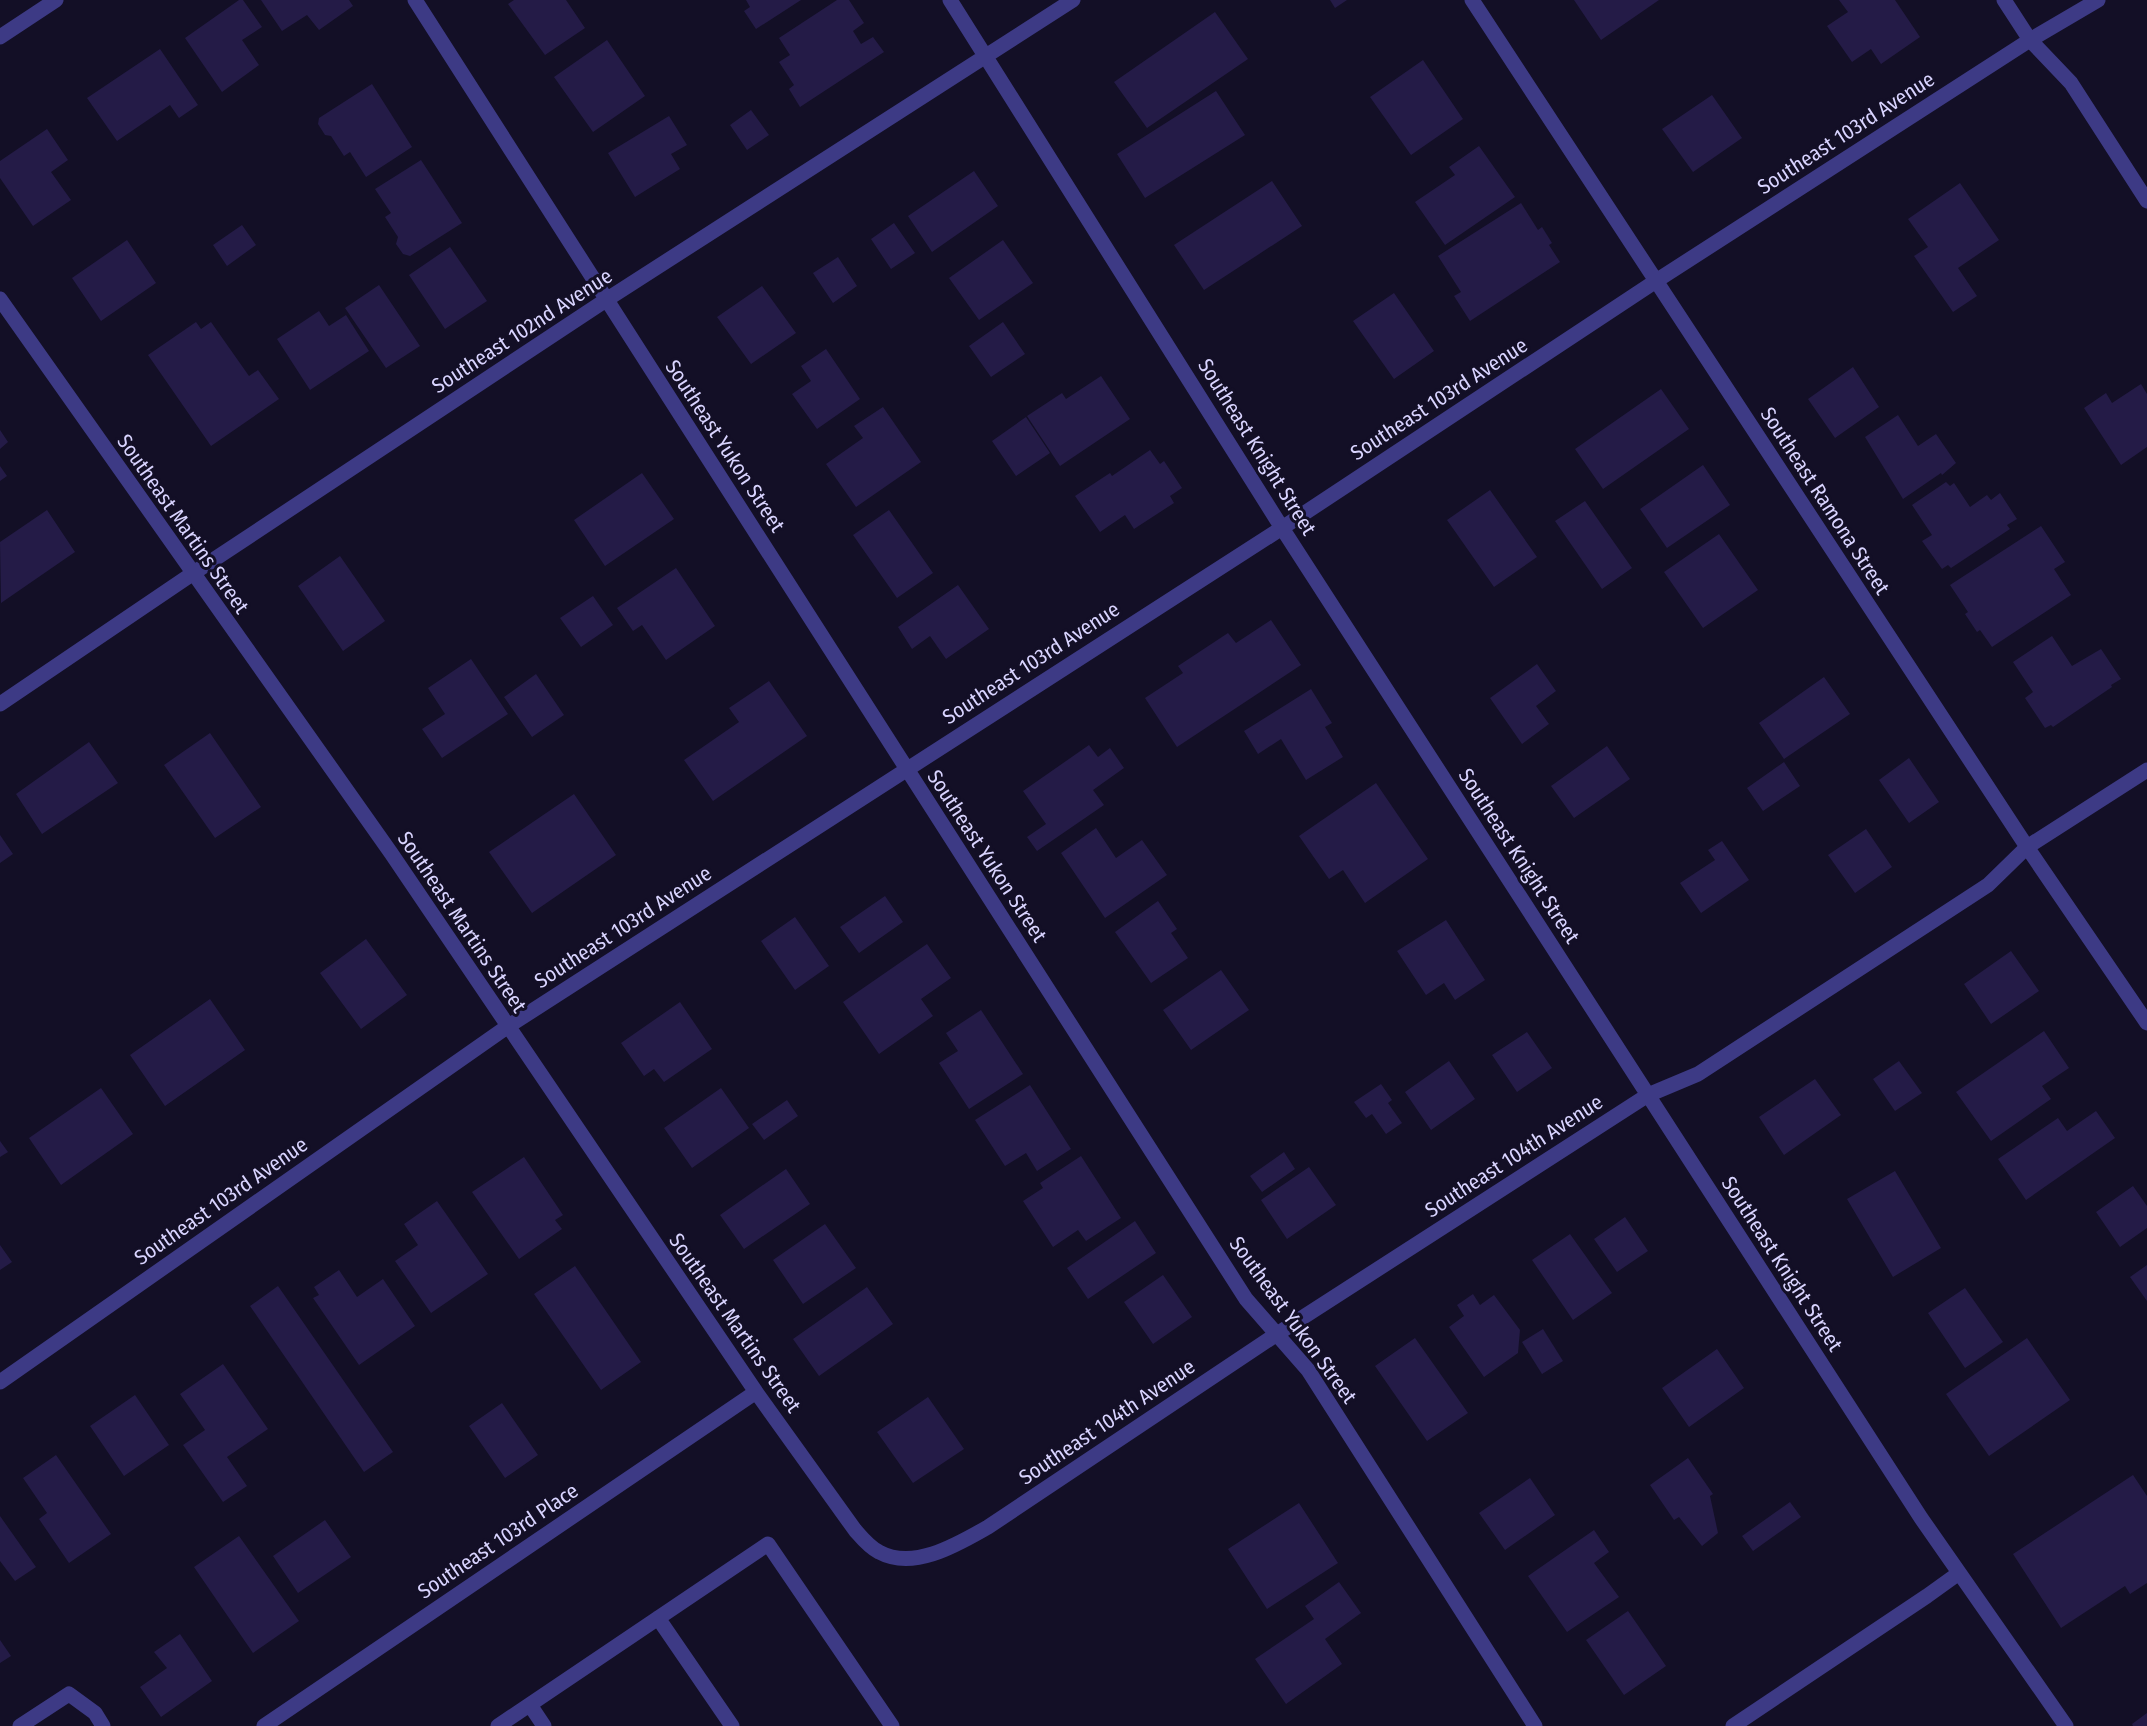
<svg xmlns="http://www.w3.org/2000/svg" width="2147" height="1726" font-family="'Fira Sans Condensed',sans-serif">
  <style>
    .building { fill: #241b47 }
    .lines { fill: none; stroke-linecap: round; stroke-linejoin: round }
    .minor { stroke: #3d3a85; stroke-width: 15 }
    .labels { text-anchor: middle; stroke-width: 6; stroke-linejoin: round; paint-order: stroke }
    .street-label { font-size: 21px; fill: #d9d4ff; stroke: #130f26 }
  </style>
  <rect width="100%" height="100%" fill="#130f26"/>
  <path class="building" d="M 239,0 L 243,0 L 262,27 L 242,40 L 259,65 L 222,92 L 185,38 Z
    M 261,0 L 349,0 L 353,6 L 319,30 L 307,15 L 282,31 Z
    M 514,0 L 566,0 L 585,28 L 545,55 L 508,4 Z
    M 746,0 L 801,0 L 756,29 L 744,11 L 750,7 Z
    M 837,0 L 849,0 L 864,23 L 853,31 L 861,44 L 873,37 L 884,52 L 800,107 L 789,89 L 794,85 L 779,62 L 790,55 L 779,38 Z
    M 1330,0 L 1347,0 L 1335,8 Z
    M 1574,0 L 1659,0 L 1601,40 Z
    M 1839,0 L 1895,0 L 1920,37 L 1881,64 L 1871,49 L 1852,62 L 1827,26 L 1848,12 Z
    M 1215,12 L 1248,59 L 1147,128 L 1114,82 Z
    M 607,40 L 645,96 L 593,132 L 554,77 Z
    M 160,49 L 198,105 L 179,118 L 170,105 L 117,141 L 87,98 Z
    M 1423,60 L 1463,119 L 1411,155 L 1370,97 Z
    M 372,84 L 412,147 L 366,177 L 350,152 L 344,156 L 331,136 L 325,135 L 318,124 L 319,118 Z
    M 1216,91 L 1245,135 L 1145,198 L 1117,154 Z
    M 1712,95 L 1742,138 L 1693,172 L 1662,129 Z
    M 751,110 L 769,135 L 747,150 L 730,125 Z
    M 669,116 L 687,145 L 671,154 L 680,169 L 635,197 L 608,153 Z
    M 47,129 L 68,160 L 51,172 L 71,200 L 33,226 L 0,178 L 0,161 Z
    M 1479,146 L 1515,197 L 1445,245 L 1415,202 L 1455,175 L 1449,167 Z
    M 421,160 L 462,223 L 410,256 L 403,254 L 396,244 L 398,237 L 385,217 L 391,213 L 375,189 Z
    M 974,171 L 998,206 L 932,252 L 908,216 Z
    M 1272,181 L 1302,226 L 1204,290 L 1174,245 Z
    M 1960,183 L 1999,240 L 1958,268 L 1977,296 L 1953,312 L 1914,256 L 1928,247 L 1908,219 Z
    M 1521,203 L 1538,230 L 1542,227 L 1552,243 L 1549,245 L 1560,262 L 1470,321 L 1454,296 L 1461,292 L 1438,256 Z
    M 894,223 L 915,253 L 891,269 L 871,239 Z
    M 242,225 L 256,245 L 227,266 L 213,245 Z
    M 127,240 L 156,283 L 101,321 L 72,278 Z
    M 1003,240 L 1033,283 L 979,320 L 949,278 Z
    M 450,247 L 487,301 L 445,329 L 409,275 Z
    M 838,257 L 857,286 L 833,303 L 813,273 Z
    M 379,285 L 420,346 L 386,368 L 345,308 Z
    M 762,286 L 796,333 L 751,364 L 717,317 Z
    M 1394,293 L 1434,351 L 1394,379 L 1353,321 Z
    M 319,311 L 329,326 L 346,315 L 369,351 L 310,390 L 277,339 Z
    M 196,322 L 201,329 L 211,322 L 249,376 L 258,370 L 279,399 L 211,446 L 148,355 Z
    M 1003,322 L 1025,354 L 991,377 L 969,346 Z
    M 826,349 L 860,399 L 817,429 L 792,394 L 811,381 L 801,366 Z
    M 1853,367 L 1879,407 L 1835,438 L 1808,399 Z
    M 1101,376 L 1130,419 L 1060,466 L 1027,416 L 1062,393 L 1066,399 Z
    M 2141,384 L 2147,394 L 2147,447 L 2121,465 L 2084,408 L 2106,393 L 2112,403 Z
    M 1661,389 L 1689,429 L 1603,489 L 1575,449 Z
    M 883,407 L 921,462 L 856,507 L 826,464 L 863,438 L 854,426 Z
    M 1898,415 L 1918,446 L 1936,434 L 1956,463 L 1942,475 L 1941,473 L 1903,499 L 1865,437 Z
    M 1026,417 L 1050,453 L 1016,476 L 992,441 Z
    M 0,430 L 8,442 L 0,449 Z
    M 1150,450 L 1160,464 L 1164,461 L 1182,488 L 1170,496 L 1174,503 L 1134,529 L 1125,515 L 1100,532 L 1075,496 L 1110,473 L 1112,476 Z
    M 1703,465 L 1730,505 L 1667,548 L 1640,509 Z
    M 0,466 L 7,476 L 0,481 Z
    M 642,473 L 674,519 L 605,566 L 574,520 Z
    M 1946,482 L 1950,486 L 1954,483 L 1970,507 L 1987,495 L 1991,500 L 2000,493 L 2017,519 L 2007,525 L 2010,529 L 1951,568 L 1948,565 L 1942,569 L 1922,541 L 1932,535 L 1912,505 Z
    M 1490,490 L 1537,557 L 1494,587 L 1447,520 Z
    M 1585,501 L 1632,568 L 1602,589 L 1555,521 Z
    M 47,510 L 75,552 L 1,603 L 0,542 Z
    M 889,510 L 933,573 L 897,598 L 853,535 Z
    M 2041,526 L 2065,562 L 2054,569 L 2071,595 L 1992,647 L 1980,630 L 1977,632 L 1965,614 L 1968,612 L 1950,585 Z
    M 1719,534 L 1758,590 L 1703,628 L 1664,572 Z
    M 340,556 L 385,621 L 343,651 L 298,586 Z
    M 676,568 L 715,626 L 666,660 L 642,625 L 633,631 L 617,608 Z
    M 958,585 L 989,629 L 946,659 L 930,636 L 912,649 L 898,627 Z
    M 593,596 L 613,625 L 581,647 L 560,618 Z
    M 1271,620 L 1301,665 L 1177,747 L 1145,698 L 1183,673 L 1178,666 L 1228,633 L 1236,643 Z
    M 2052,636 L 2072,666 L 2101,649 L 2121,679 L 2111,685 L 2112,687 L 2053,727 L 2051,725 L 2045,728 L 2025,698 L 2033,692 L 2013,662 Z
    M 471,659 L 508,714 L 442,758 L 422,729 L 445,714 L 428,688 Z
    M 1537,664 L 1556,691 L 1536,706 L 1549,724 L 1522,744 L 1490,698 Z
    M 536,674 L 564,715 L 532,737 L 504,697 Z
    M 1824,677 L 1850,714 L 1784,759 L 1759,723 Z
    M 769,681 L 807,736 L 713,801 L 684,760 L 739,722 L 729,708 Z
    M 1311,689 L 1332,723 L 1325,727 L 1343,757 L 1306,780 L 1281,739 L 1258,754 L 1244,731 Z
    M 210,733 L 261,807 L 215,838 L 164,765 Z
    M 89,742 L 118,783 L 42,834 L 16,794 Z
    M 1089,745 L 1098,757 L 1110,748 L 1124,768 L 1093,790 L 1104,805 L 1037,851 L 1027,837 L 1046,824 L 1023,791 Z
    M 1607,746 L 1630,779 L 1574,818 L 1551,786 Z
    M 1909,758 L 1939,802 L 1909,823 L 1879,780 Z
    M 1784,762 L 1800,786 L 1763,811 L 1747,788 Z
    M 1376,783 L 1428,859 L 1365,903 L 1343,870 L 1329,879 L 1299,836 Z
    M 574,794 L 616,855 L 532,913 L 489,852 Z
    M 1096,828 L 1116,858 L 1142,840 L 1167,875 L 1105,918 L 1061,853 Z
    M 1866,829 L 1892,867 L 1855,893 L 1828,855 Z
    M 0,835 L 13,854 L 0,863 Z
    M 1722,841 L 1749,880 L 1701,913 L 1680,883 L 1715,860 L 1708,850 Z
    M 885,896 L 903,922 L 859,953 L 840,927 Z
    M 1158,901 L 1177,929 L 1171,933 L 1188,958 L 1151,983 L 1115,932 Z
    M 795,917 L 829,966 L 795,990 L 761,941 Z
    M 1446,920 L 1485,980 L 1455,1000 L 1444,983 L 1426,995 L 1397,951 Z
    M 366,939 L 407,995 L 361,1029 L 320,973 Z
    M 927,944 L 951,978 L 921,999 L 933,1016 L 879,1054 L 843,1002 Z
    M 2011,951 L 2039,991 L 1991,1024 L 1964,984 Z
    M 1221,970 L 1249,1010 L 1191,1050 L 1163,1010 Z
    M 210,999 L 245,1050 L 165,1106 L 130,1055 Z
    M 680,1002 L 712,1049 L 664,1082 L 654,1069 L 644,1076 L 621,1043 Z
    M 981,1010 L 1023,1074 L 969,1109 L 939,1063 L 958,1051 L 946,1033 Z
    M 2044,1031 L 2069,1068 L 2042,1086 L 2051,1099 L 1991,1141 L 1956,1092 Z
    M 1527,1032 L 1552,1068 L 1517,1092 L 1492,1055 Z
    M 1449,1061 L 1475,1099 L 1431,1130 L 1405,1092 Z
    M 1899,1061 L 1922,1093 L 1895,1111 L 1873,1079 Z
    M 1815,1079 L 1841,1115 L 1784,1155 L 1759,1117 Z
    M 1381,1084 L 1392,1100 L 1388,1103 L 1402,1123 L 1386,1134 L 1372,1114 L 1366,1118 L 1354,1102 Z
    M 1030,1085 L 1071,1149 L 1037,1171 L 1026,1153 L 1005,1166 L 975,1120 Z
    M 101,1088 L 133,1134 L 61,1185 L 29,1138 Z
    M 721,1088 L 749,1128 L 692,1168 L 664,1128 Z
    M 787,1100 L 798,1116 L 764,1140 L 752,1124 Z
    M 2096,1111 L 2115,1138 L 2026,1200 L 1998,1159 L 2058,1118 L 2067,1131 Z
    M 0,1141 L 8,1152 L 0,1157 Z
    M 1284,1152 L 1295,1169 L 1262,1192 L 1250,1176 Z
    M 1081,1156 L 1121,1218 L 1086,1241 L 1078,1230 L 1053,1247 L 1023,1201 L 1043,1188 L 1040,1183 Z
    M 524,1157 L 563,1215 L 555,1220 L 562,1229 L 519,1259 L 472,1192 Z
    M 1309,1167 L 1336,1205 L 1287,1239 L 1261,1200 Z
    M 786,1169 L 810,1204 L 744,1249 L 720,1215 Z
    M 1895,1171 L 1941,1248 L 1893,1277 L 1847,1199 Z
    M 2133,1186 L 2147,1206 L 2147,1228 L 2120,1247 L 2096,1212 Z
    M 437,1201 L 488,1274 L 431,1313 L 395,1261 L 418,1245 L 404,1224 Z
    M 1625,1217 L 1648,1251 L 1617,1272 L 1594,1239 Z
    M 1135,1221 L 1156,1253 L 1088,1299 L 1067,1268 Z
    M 825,1224 L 856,1268 L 803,1304 L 773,1260 Z
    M 1570,1234 L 1612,1293 L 1573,1320 L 1532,1260 Z
    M 0,1245 L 12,1262 L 0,1270 Z
    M 2147,1265 L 2147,1301 L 2130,1277 Z
    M 575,1266 L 641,1362 L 601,1390 L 534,1294 Z
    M 339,1270 L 357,1297 L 383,1279 L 415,1326 L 359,1365 L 313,1298 L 319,1295 L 314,1287 Z
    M 1163,1275 L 1192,1317 L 1153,1344 L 1124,1302 Z
    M 278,1286 L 393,1452 L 364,1472 L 250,1306 Z
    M 867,1287 L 893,1324 L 819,1376 L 793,1339 Z
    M 1965,1288 L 2003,1342 L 1965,1368 L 1928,1313 Z
    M 1473,1294 L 1480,1305 L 1494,1295 L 1520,1330 L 1518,1353 L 1484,1377 L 1449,1327 L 1464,1316 L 1457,1305 Z
    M 1543,1329 L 1563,1361 L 1542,1374 L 1522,1342 Z
    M 1415,1338 L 1468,1413 L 1427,1441 L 1375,1366 Z
    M 2027,1338 L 2070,1400 L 1989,1456 L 1946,1394 Z
    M 1717,1349 L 1744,1388 L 1689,1427 L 1662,1388 Z
    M 223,1364 L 268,1429 L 227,1457 L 247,1486 L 223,1502 L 183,1445 L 205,1430 L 180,1394 Z
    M 135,1395 L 169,1445 L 124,1476 L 90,1426 Z
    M 928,1397 L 964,1449 L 913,1483 L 877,1432 Z
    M 502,1403 L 538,1455 L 505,1478 L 469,1426 Z
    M 56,1455 L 111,1534 L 69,1563 L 39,1519 L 47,1513 L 23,1478 Z
    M 1688,1458 L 1713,1494 L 1710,1496 L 1718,1533 L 1702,1546 L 1679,1517 L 1674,1520 L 1650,1485 Z
    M 2133,1475 L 2147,1496 L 2147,1583 L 2130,1594 L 2125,1586 L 2061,1628 L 2013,1554 Z
    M 1530,1478 L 1555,1515 L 1505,1550 L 1479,1513 Z
    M 1790,1502 L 1801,1517 L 1753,1551 L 1742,1536 Z
    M 1299,1503 L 1338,1563 L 1267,1609 L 1228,1549 Z
    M 0,1516 L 36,1567 L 15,1581 L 0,1561 Z
    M 325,1520 L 351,1557 L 298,1593 L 273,1556 Z
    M 1594,1530 L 1609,1552 L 1594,1563 L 1619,1597 L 1567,1632 L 1528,1576 Z
    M 239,1536 L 299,1621 L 253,1653 L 194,1567 Z
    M 1339,1582 L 1361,1613 L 1325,1639 L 1342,1664 L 1286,1704 L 1255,1659 L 1314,1619 L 1305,1606 Z
    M 1628,1611 L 1666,1666 L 1624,1695 L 1586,1640 Z
    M 180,1634 L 212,1681 L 161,1717 L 140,1687 L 167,1668 L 154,1652 Z
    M 0,1640 L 11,1656 L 0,1663 Z
    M 2147,1713 L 2147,1726 L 2133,1726 L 2132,1724 Z"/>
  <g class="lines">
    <path class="minor" d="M 415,0 L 1246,1299 L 1308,1370 L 1535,1726
      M 950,0 L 1282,528 L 1921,1518 L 2066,1726
      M 1472,0 L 2027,847 L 2147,1023
      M 2004,0 L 2030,40 L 2071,83 L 2147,201
      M 0,37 L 56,0
      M 0,299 L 391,853 L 756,1392 L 855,1530 C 862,1538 869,1547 879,1552 C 914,1571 958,1544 988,1527 L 1277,1334 L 1648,1095 L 1698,1074 L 1988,885 L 2027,847 L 2147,770
      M 0,704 L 192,574 L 606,300 L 1073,0
      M 0,1382 L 507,1027 L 1282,528 L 1656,281 L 2030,40 L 2098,0
      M 658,1618 L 732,1726
      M 530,1705 L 544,1726
      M 20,1726 L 69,1694 L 95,1713 L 103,1726
      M 264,1726 L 756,1392
      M 498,1726 L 768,1544 L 892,1726
      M 1733,1726 L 1927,1596 L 1959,1573"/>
  </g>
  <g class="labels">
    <g class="street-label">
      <text transform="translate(1846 133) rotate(-33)" y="7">Southeast 103rd Avenue</text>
      <text transform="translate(522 331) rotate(-33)" y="7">Southeast 102nd Avenue</text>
      <text transform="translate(1439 399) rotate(-33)" y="7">Southeast 103rd Avenue</text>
      <text transform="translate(725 446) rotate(57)" y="7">Southeast Yukon Street</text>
      <text transform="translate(1257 447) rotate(58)" y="7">Southeast Knight Street</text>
      <text transform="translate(1825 501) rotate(57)" y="7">Southeast Ramona Street</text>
      <text transform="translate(183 524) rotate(55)" y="7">Southeast Martins Street</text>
      <text transform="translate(1031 663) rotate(-33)" y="7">Southeast 103rd Avenue</text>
      <text transform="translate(987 856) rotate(57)" y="7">Southeast Yukon Street</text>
      <text transform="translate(1519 856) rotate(57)" y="7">Southeast Knight Street</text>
      <text transform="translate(462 922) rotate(56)" y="7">Southeast Martins Street</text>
      <text transform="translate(623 927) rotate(-33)" y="7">Southeast 103rd Avenue</text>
      <text transform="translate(1514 1156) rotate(-33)" y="7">Southeast 104th Avenue</text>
      <text transform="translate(221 1201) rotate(-35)" y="7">Southeast 103rd Avenue</text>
      <text transform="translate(1782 1264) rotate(57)" y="7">Southeast Knight Street</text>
      <text transform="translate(1293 1320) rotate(54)" y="7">Southeast Yukon Street</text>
      <text transform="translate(735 1323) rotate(55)" y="7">Southeast Martins Street</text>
      <text transform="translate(1107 1422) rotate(-34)" y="7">Southeast 104th Avenue</text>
      <text transform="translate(498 1541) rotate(-34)" y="7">Southeast 103rd Place</text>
    </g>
  </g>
</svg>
